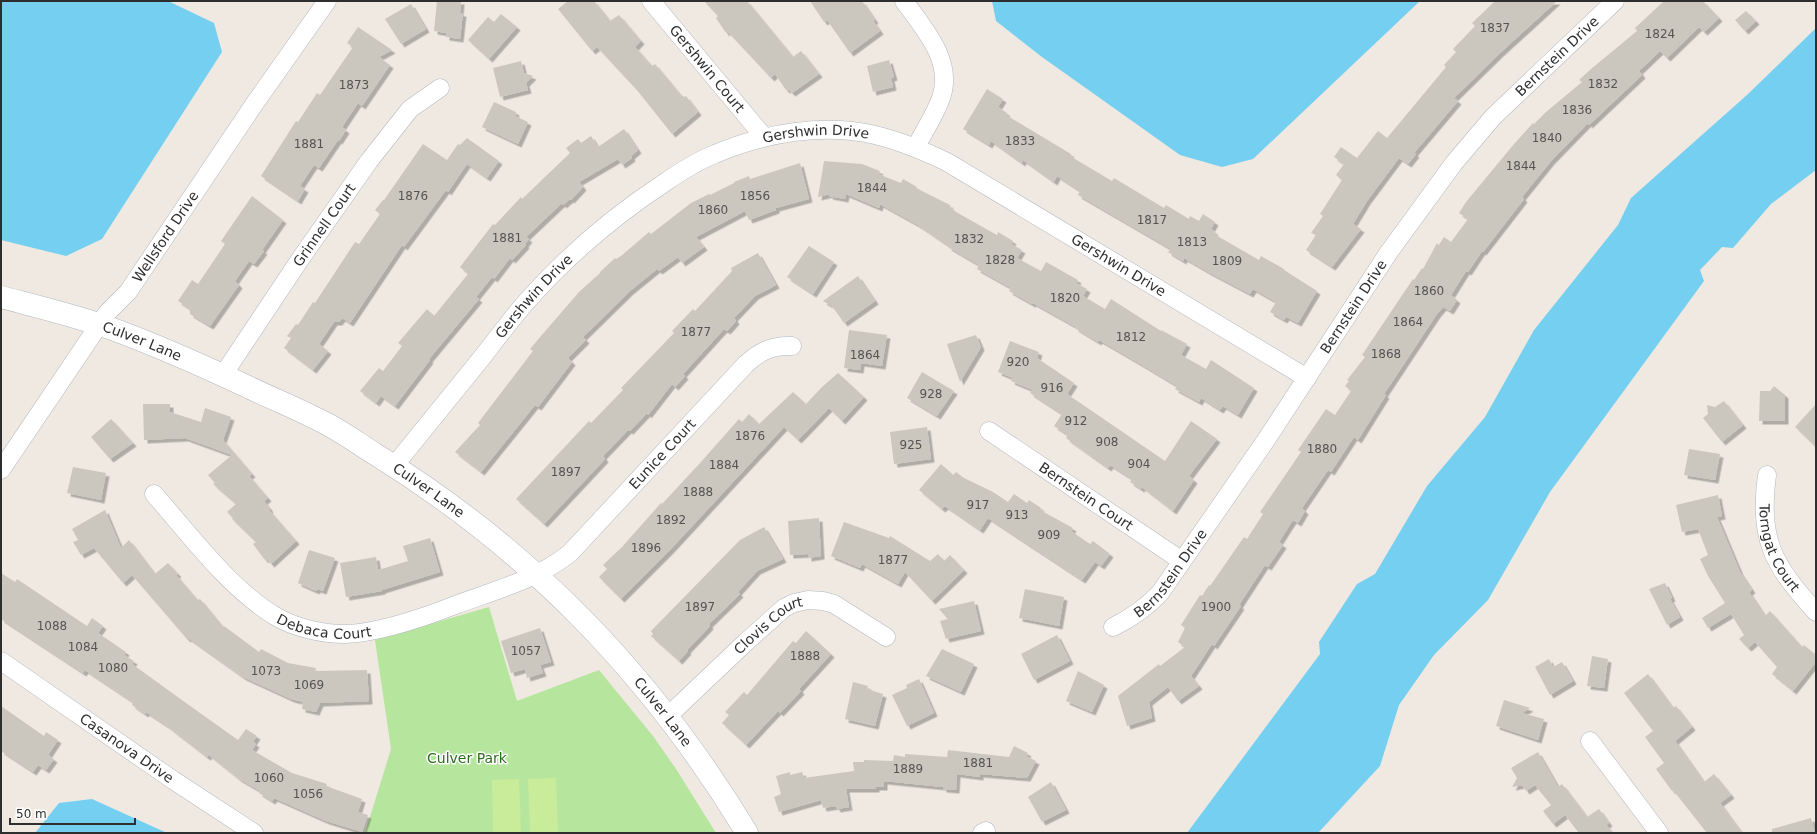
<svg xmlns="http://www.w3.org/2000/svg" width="1817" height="834" font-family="'DejaVu Sans',sans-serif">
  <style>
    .green { fill: #b6e59e }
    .pitch { fill: #c9ec9a }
    .water { fill: #75cff0 }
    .building { fill: #cbc7bf; filter: url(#shadow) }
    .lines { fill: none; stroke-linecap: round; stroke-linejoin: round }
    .street-casing { stroke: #b4b7c1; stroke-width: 19 }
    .secondary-casing { stroke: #b4b7c1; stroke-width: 23 }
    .street { stroke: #fff; stroke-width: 18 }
    .secondary { stroke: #fff; stroke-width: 22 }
    .labels { text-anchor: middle; stroke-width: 3; stroke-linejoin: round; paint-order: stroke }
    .number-label { font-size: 12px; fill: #555452 }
    .street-label { font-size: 14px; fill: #2e2e2e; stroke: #fff }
    .park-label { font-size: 14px; fill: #2c6e1b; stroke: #fff }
  </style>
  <defs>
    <filter id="shadow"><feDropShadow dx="3.5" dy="3.5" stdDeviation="0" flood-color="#0004"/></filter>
  </defs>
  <rect width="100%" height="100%" fill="#efe9e1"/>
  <path class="green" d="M 489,607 L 517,701 L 599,670 L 653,736 L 676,769 L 716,833 L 365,833 L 391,749 L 375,640 Z"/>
  <path class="pitch" d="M 556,778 L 558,833 L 530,833 L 528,779 Z
    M 519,779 L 521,833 L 493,833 L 492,780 Z"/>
  <path class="water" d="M 1,1 L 168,1 L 214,23 L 222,52 L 102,239 L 66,256 L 1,240 Z
    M 992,1 L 1420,1 L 1253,159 L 1222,167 L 1180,155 L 1042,57 L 996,21 Z
    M 1816,28 L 1816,170 L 1771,204 L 1733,248 L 1722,247 L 1700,270 L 1704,281 L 1550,492 L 1488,600 L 1434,655 L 1399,705 L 1380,766 L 1318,833 L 1187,833 L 1320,654 L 1319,642 L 1357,584 L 1375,574 L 1427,486 L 1485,417 L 1534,330 L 1618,225 L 1631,198 L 1747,95 Z
    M 92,799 L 167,833 L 35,833 L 59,803 Z"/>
  <path class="building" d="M 437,1 L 461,1 L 460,13 L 463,13 L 460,39 L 446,37 L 446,33 L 434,31 Z
    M 568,1 L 594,1 L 610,21 L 619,15 L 641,41 L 635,47 L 652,66 L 655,64 L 679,93 L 684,97 L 686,96 L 698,112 L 672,134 L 637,90 L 597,47 L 592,51 L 558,9 Z
    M 704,1 L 747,1 L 793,57 L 801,51 L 819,74 L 792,93 L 788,89 L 786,90 L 775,74 L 771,78 L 727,31 L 726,33 L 716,18 L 718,16 Z
    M 810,1 L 862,1 L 875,20 L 873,21 L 880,31 L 850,53 L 827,20 L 824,22 Z
    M 1495,1 L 1557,1 L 1500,53 L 1454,98 L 1458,101 L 1414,153 L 1416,154 L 1408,164 L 1399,158 L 1367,201 L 1353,224 L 1361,229 L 1332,267 L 1306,250 L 1316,235 L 1311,233 L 1323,216 L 1320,214 L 1342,180 L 1336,175 L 1344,164 L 1334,157 L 1341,147 L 1357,158 L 1378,131 L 1387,138 L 1446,67 L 1444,65 L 1456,52 L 1453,49 L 1475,26 L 1472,23 Z
    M 1664,1 L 1703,1 L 1719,18 L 1704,32 L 1699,27 L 1667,58 L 1660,51 L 1639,71 L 1642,75 L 1589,125 L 1588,123 L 1551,161 L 1522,197 L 1524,199 L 1483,252 L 1482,251 L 1468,272 L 1466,271 L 1451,295 L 1457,300 L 1450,311 L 1443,307 L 1437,314 L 1384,394 L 1386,395 L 1358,440 L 1354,437 L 1331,472 L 1328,470 L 1302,508 L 1305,511 L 1298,523 L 1293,520 L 1279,542 L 1283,545 L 1268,567 L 1265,565 L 1239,605 L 1241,606 L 1214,646 L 1212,644 L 1191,676 L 1199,686 L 1178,701 L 1168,687 L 1149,702 L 1152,718 L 1127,726 L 1118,696 L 1159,664 L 1160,666 L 1185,647 L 1178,642 L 1185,628 L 1181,625 L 1200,595 L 1202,596 L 1209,585 L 1210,586 L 1244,537 L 1247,539 L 1263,514 L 1260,512 L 1301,452 L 1298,450 L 1326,409 L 1335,415 L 1351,391 L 1345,386 L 1349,381 L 1347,380 L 1365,357 L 1362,355 L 1413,279 L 1414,280 L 1422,268 L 1423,269 L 1437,243 L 1439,245 L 1444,237 L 1451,242 L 1468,219 L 1459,213 L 1466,202 L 1514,144 L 1533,123 L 1534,124 L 1546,112 L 1582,82 L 1579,80 L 1591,69 L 1637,31 L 1635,28 Z
    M 411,4 L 426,29 L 401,44 L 385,19 Z
    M 1746,11 L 1756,21 L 1745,31 L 1735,20 Z
    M 501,14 L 517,27 L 489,59 L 468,40 L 488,17 L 494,22 Z
    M 358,27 L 392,50 L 379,57 L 390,65 L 362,106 L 358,103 L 342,127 L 346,130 L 339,141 L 338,140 L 319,168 L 314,165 L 300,186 L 305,189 L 298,201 L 261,176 L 296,121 L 298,122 L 317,93 L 320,95 L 353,47 L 347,43 Z
    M 889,60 L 894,77 L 891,78 L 893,87 L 873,92 L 867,66 Z
    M 521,61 L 524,73 L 533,76 L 526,83 L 528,90 L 500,97 L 493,68 Z
    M 987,89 L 1003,99 L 998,107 L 1007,113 L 1006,115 L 1071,154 L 1070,156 L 1112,181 L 1114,178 L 1164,208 L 1166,205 L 1189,219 L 1190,216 L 1199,221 L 1203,214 L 1215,222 L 1211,229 L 1215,232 L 1214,234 L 1259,260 L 1261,256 L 1284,269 L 1284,270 L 1317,291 L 1298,323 L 1286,317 L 1284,320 L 1270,312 L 1276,302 L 1253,289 L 1250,294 L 1210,273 L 1184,258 L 1183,261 L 1168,252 L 1171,249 L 1078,195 L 1080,191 L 1057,176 L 1054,182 L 1023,160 L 1022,163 L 991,141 L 989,145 L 963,129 Z
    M 494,102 L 516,112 L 515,116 L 528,122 L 518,144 L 482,127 Z
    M 624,129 L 638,150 L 631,156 L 632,158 L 622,165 L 618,159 L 579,182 L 583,187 L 571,200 L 570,199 L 563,205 L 562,203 L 526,237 L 529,239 L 525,244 L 526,245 L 512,260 L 510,258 L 494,279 L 492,277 L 476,297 L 479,299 L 429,359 L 430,360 L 395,406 L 381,396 L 376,403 L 360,391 L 379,368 L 383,371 L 402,346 L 398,343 L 427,309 L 434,316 L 468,274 L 460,267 L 493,224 L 495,225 L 521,197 L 522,199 L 570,153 L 566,148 L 578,139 L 581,143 L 591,136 L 598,147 Z
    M 467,138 L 499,161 L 487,178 L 467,164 L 448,192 L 446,190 L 404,247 L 402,245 L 350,323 L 342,318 L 339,322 L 334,322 L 319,344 L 328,351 L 313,370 L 284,348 L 291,338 L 287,336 L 296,324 L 298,325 L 313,302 L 315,303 L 355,242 L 359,244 L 380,214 L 375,210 L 383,200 L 384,200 L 423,144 L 447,160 L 458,144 L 460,145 Z
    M 824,161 L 862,164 L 880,171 L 878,174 L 901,183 L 903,179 L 917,187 L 916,188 L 950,205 L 950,207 L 956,212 L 997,235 L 998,232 L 1013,241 L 1011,244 L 1022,250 L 1017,258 L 1041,271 L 1046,262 L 1078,280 L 1076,283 L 1087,289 L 1083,296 L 1105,309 L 1111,299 L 1161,331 L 1161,330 L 1187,344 L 1181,355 L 1206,369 L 1211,360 L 1254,388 L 1238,415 L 1223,406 L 1220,410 L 1201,398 L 1199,402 L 1175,389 L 1177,386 L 1142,365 L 1099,340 L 1098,342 L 1075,328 L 1076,327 L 1033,303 L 1032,304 L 1009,291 L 1011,288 L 977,269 L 979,265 L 948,247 L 949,246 L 918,225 L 880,204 L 879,208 L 846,194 L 845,199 L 829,196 L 830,194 L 818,197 Z
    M 800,163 L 809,199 L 776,208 L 776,210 L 749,220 L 745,211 L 696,237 L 704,247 L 682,263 L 678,257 L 659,271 L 657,269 L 630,291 L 583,337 L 586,340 L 568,358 L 572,362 L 538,407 L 535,405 L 481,472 L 455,452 L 480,425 L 478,423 L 533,351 L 530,349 L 541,336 L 579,292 L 600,273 L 600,272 L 615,258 L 616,259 L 621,256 L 649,232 L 651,234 L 691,203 L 709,194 L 710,195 L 734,183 L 734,182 L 749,176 L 750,179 Z
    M 252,196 L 283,220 L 262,250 L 264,251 L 254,264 L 249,261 L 235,281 L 239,285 L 210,326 L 190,314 L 190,309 L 178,301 L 192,280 L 198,284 L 225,244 L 221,241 Z
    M 809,246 L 834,262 L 813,294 L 787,277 Z
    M 758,253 L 776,285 L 755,296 L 734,318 L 736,321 L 727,331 L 724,329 L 683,374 L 685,376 L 675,387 L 672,384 L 648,415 L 647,413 L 630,431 L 628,430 L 603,456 L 605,459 L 544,524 L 516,499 L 589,421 L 591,423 L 623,390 L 621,388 L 674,333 L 672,331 L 693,309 L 695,311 L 732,271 L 731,268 Z
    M 858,276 L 875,301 L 844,323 L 832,306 L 823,301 Z
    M 849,330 L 887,335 L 882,366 L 861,363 L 860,370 L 844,368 Z
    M 976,335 L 981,347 L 960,382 L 947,344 Z
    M 1010,341 L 1039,352 L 1037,358 L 1074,383 L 1067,394 L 1165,461 L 1191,421 L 1217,439 L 1189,476 L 1194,480 L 1173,511 L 1142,487 L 1141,489 L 1130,482 L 1132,479 L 1110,465 L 1108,468 L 1066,438 L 1068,435 L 1054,426 L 1062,414 L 1030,393 L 1033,390 L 1011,381 L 1013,378 L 998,372 Z
    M 922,372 L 954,391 L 937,416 L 907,398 Z
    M 838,373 L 864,397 L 842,421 L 829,408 L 798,440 L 784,427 L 670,550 L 621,599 L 599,577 L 607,569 L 603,565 L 622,547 L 661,503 L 662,504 L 700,463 L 739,419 L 742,422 L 749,414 L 759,424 L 793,392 L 806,404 L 822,387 Z
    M 1774,386 L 1785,395 L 1785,421 L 1759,421 L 1760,391 L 1770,391 Z
    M 1724,401 L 1743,425 L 1722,442 L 1703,418 L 1708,414 L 1707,405 L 1715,407 Z
    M 143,404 L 170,404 L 170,412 L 201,422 L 205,408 L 231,417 L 223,440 L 252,474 L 249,476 L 268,498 L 264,501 L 270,509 L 269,510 L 296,541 L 271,564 L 266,558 L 265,560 L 253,544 L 256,542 L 232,519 L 233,518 L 227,512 L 236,504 L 213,484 L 215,483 L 208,475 L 232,455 L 185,438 L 144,440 Z
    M 1816,404 L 1816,447 L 1795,427 Z
    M 111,419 L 133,443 L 110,459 L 91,437 Z
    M 927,427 L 931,459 L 894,464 L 890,432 Z
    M 1689,449 L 1720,454 L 1715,480 L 1684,475 Z
    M 941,464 L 953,475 L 956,472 L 964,478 L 993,492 L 1008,502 L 1014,494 L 1027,503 L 1029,500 L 1041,508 L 1040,510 L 1073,528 L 1071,531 L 1090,544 L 1093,541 L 1110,554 L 1101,566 L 1095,562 L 1082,580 L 988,518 L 980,530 L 945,506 L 942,509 L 919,490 Z
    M 73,467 L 106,473 L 101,500 L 67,493 Z
    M 1718,495 L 1722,516 L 1717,517 L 1740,572 L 1752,590 L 1749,592 L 1765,616 L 1770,611 L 1802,647 L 1804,645 L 1816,655 L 1816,662 L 1793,691 L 1772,674 L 1777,667 L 1755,642 L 1748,648 L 1739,639 L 1744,635 L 1731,614 L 1708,628 L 1702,618 L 1725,603 L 1708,576 L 1700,559 L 1708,555 L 1698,529 L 1682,532 L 1676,505 Z
    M 105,510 L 121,548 L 129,540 L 155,574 L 168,563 L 178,574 L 176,575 L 194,596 L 198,600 L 200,599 L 223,627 L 224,626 L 259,652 L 261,649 L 288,663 L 316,668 L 315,671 L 367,670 L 369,701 L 320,703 L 316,712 L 302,709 L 303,702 L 291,699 L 243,677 L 188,638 L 187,639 L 132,575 L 123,583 L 94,548 L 81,555 L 73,542 L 78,540 L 72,529 Z
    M 819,518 L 821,556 L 808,558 L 808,554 L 790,555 L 788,521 Z
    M 844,522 L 889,538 L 890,536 L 930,561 L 938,554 L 944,561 L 950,555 L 964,570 L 932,601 L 905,572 L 898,584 L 862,564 L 860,568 L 831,556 Z
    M 764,527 L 783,559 L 757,571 L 738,592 L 740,594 L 709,624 L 710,626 L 687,650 L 688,651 L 679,661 L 651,636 L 653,634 L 651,631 L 740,540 Z
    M 430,538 L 440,572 L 382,590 L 382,591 L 346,597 L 340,563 L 376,557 L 378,570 L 408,561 L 403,546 Z
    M 309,550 L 335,558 L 323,591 L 317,589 L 316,591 L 298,583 Z
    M 1,573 L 15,582 L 17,579 L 87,626 L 92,618 L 103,626 L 98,633 L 126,652 L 124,655 L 134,661 L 132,664 L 193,708 L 238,740 L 246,729 L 257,736 L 253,742 L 256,744 L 252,750 L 292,773 L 327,784 L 326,786 L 362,799 L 358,812 L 368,815 L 362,832 L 326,821 L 274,798 L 272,801 L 259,793 L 260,791 L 239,779 L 209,755 L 207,757 L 167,726 L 146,712 L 145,714 L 132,705 L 133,702 L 85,670 L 83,673 L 1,619 Z
    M 1665,583 L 1672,598 L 1670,599 L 1680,617 L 1667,625 L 1649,589 Z
    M 1025,589 L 1064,597 L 1059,626 L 1019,618 Z
    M 974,601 L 981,631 L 946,639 L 940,621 L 948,619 L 939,609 Z
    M 540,628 L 551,662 L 540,665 L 543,673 L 527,678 L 525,669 L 511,673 L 501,641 Z
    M 806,631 L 831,654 L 799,689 L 801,691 L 780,713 L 778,711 L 746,745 L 722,723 L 729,715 L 725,712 L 744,692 L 747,695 L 793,641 L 796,643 Z
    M 1057,635 L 1070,661 L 1034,680 L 1021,654 Z
    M 942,649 L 974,664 L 961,692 L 926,676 Z
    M 1592,656 L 1608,659 L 1604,688 L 1587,686 Z
    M 1549,659 L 1553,667 L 1562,662 L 1573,681 L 1550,695 L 1535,667 Z
    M 1078,671 L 1104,685 L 1092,712 L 1066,701 Z
    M 1648,674 L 1673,708 L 1676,706 L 1692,727 L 1675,741 L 1704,782 L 1714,774 L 1731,795 L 1720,803 L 1742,833 L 1707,833 L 1673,790 L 1672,791 L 1656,769 L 1664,763 L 1645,737 L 1653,731 L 1624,693 Z
    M 919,679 L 934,713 L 907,726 L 892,695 L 907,688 L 906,685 Z
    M 853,682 L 868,686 L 867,689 L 883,694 L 875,726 L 845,719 Z
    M 1504,700 L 1530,708 L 1522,713 L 1544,719 L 1538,740 L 1496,726 Z
    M 1,706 L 44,736 L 46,732 L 58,740 L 48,755 L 54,759 L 46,770 L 38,765 L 33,772 L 1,751 Z
    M 1014,746 L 1028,753 L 1026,756 L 1036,761 L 1027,778 L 980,774 L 980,777 L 957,774 L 956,790 L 943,789 L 943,787 L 884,781 L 884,787 L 876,787 L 876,789 L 846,789 L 849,807 L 837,809 L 836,806 L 823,808 L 821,800 L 779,812 L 774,797 L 781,794 L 776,776 L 790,772 L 790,775 L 802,772 L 804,778 L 854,771 L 853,762 L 864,762 L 864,760 L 893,761 L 894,755 L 905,757 L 905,754 L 947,757 L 948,750 L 1009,757 Z
    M 1538,752 L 1558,787 L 1562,784 L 1587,817 L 1599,809 L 1609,823 L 1606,825 L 1613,833 L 1579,833 L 1565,815 L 1553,824 L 1543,811 L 1551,805 L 1535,785 L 1526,791 L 1522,785 L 1512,787 L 1517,778 L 1511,768 Z
    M 1051,782 L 1066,810 L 1042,822 L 1028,797 Z
    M 1811,818 L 1815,833 L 1772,833 L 1772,829 Z"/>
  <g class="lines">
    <defs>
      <g id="street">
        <path id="s1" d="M 651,1 L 764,137"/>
        <path d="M 904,1 C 924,29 954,61 941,98 C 935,115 924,131 916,147"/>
        <path id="s2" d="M 223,375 L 301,258 L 369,161 L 410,109 L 440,88"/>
        <path id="s3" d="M 989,431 L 1182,561"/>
        <path id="s4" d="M 394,466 C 424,429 454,392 484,355 C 498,337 512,318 527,301 C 567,256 614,216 664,183 C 680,172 697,161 715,154 C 764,133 823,123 875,135 C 900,141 924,151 947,162 L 1307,378"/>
        <path id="s5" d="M 1,470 L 107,313 L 128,292 L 255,103 L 327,1"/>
        <path id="s6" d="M 1767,475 C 1758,539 1773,565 1816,612"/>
        <path id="s7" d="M 154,494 C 189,534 230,589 275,616 C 295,628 322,634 345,634 C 380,633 425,617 458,604 C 496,590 538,579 570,553 L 746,364 C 760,351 773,345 792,346"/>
        <path id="s8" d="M 1113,627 C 1131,618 1146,608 1160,593 L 1266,440 L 1389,252 L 1454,163 L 1493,117 L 1615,1"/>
        <path id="s9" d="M 1,661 L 173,780 L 254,833"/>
        <path id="s10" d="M 668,716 L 746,642 L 784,608 L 794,603 L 808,600 L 823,601 L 834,604 L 886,637"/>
        <path d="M 1590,741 L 1659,833"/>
        <path d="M 982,833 L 986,831"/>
      </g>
      <g id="secondary">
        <path id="s11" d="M 1,297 C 35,306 68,314 101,325 C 150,342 199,364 246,386 C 273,399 301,410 327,424 C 344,433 359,444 375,454 C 532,551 652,676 747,833"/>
      </g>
    </defs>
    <use href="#street" class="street-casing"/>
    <use href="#secondary" class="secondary-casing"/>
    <use href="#street" class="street"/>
    <use href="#secondary" class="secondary"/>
  </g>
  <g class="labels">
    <g class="number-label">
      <text x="1495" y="32">1837</text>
      <text x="1660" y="38">1824</text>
      <text x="1603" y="88">1832</text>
      <text x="354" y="89">1873</text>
      <text x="1577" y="114">1836</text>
      <text x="1547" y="142">1840</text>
      <text x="1020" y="145">1833</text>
      <text x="309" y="148">1881</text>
      <text x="1521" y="170">1844</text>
      <text x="872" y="192">1844</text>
      <text x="413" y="200">1876</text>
      <text x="755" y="200">1856</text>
      <text x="713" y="214">1860</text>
      <text x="1152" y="224">1817</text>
      <text x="507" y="242">1881</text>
      <text x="969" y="243">1832</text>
      <text x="1192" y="246">1813</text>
      <text x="1000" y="264">1828</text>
      <text x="1227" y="265">1809</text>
      <text x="1429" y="295">1860</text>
      <text x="1065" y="302">1820</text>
      <text x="1408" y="326">1864</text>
      <text x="696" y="336">1877</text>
      <text x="1131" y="341">1812</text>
      <text x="1386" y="358">1868</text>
      <text x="865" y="359">1864</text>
      <text x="1018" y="366">920</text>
      <text x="1052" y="392">916</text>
      <text x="931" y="398">928</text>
      <text x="1076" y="425">912</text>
      <text x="750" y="440">1876</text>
      <text x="1107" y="446">908</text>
      <text x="911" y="449">925</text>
      <text x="1322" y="453">1880</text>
      <text x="1139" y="468">904</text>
      <text x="724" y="469">1884</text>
      <text x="566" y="476">1897</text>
      <text x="698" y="496">1888</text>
      <text x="978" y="509">917</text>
      <text x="1017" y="519">913</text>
      <text x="671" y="524">1892</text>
      <text x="1049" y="539">909</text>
      <text x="646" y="552">1896</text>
      <text x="893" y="564">1877</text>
      <text x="700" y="611">1897</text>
      <text x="1216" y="611">1900</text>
      <text x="52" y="630">1088</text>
      <text x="83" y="651">1084</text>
      <text x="526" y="655">1057</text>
      <text x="805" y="660">1888</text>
      <text x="113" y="672">1080</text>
      <text x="266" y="675">1073</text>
      <text x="309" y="689">1069</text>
      <text x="978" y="767">1881</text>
      <text x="908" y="773">1889</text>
      <text x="269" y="782">1060</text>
      <text x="308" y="798">1056</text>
    </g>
    <g class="street-label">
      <text dy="5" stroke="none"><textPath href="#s8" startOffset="728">Bernstein Drive</textPath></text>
      <text dy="5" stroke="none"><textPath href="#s1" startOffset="88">Gershwin Court</textPath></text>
      <text dy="5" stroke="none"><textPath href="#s4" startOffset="556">Gershwin Drive</textPath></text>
      <text dy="5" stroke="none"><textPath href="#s2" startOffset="181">Grinnell Court</textPath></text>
      <text dy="5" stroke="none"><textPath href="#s5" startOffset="286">Wellsford Drive</textPath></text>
      <text dy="5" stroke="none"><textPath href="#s4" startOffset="893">Gershwin Drive</textPath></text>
      <text dy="5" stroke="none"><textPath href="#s4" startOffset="220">Gershwin Drive</textPath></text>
      <text dy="5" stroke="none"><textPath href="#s8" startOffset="404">Bernstein Drive</textPath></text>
      <text dy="5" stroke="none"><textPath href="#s11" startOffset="148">Culver Lane</textPath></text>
      <text dy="5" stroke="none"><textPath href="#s7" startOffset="622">Eunice Court</textPath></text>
      <text dy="5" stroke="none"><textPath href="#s11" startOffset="472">Culver Lane</textPath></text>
      <text dy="5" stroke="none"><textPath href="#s3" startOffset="117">Bernstein Court</textPath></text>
      <text dy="5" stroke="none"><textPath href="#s6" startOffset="76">Torngat Court</textPath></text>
      <text dy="5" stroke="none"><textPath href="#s8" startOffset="80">Bernstein Drive</textPath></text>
      <text dy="5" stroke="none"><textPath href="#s7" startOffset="224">Debaca Court</textPath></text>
      <text dy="5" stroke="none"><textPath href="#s10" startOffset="136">Clovis Court</textPath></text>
      <text dy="5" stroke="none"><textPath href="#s11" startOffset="796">Culver Lane</textPath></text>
      <text dy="5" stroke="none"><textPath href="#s9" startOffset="153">Casanova Drive</textPath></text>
    </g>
    <g class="park-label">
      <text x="467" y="763">Culver Park</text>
    </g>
  </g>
  <rect width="1817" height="834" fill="none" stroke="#2e2e2e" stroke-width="4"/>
  <path d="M10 818v6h125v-6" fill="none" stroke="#2e2e2e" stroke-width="2"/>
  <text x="16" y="818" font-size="12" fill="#2e2e2e" stroke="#ffffff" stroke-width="3" paint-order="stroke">50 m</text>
</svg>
